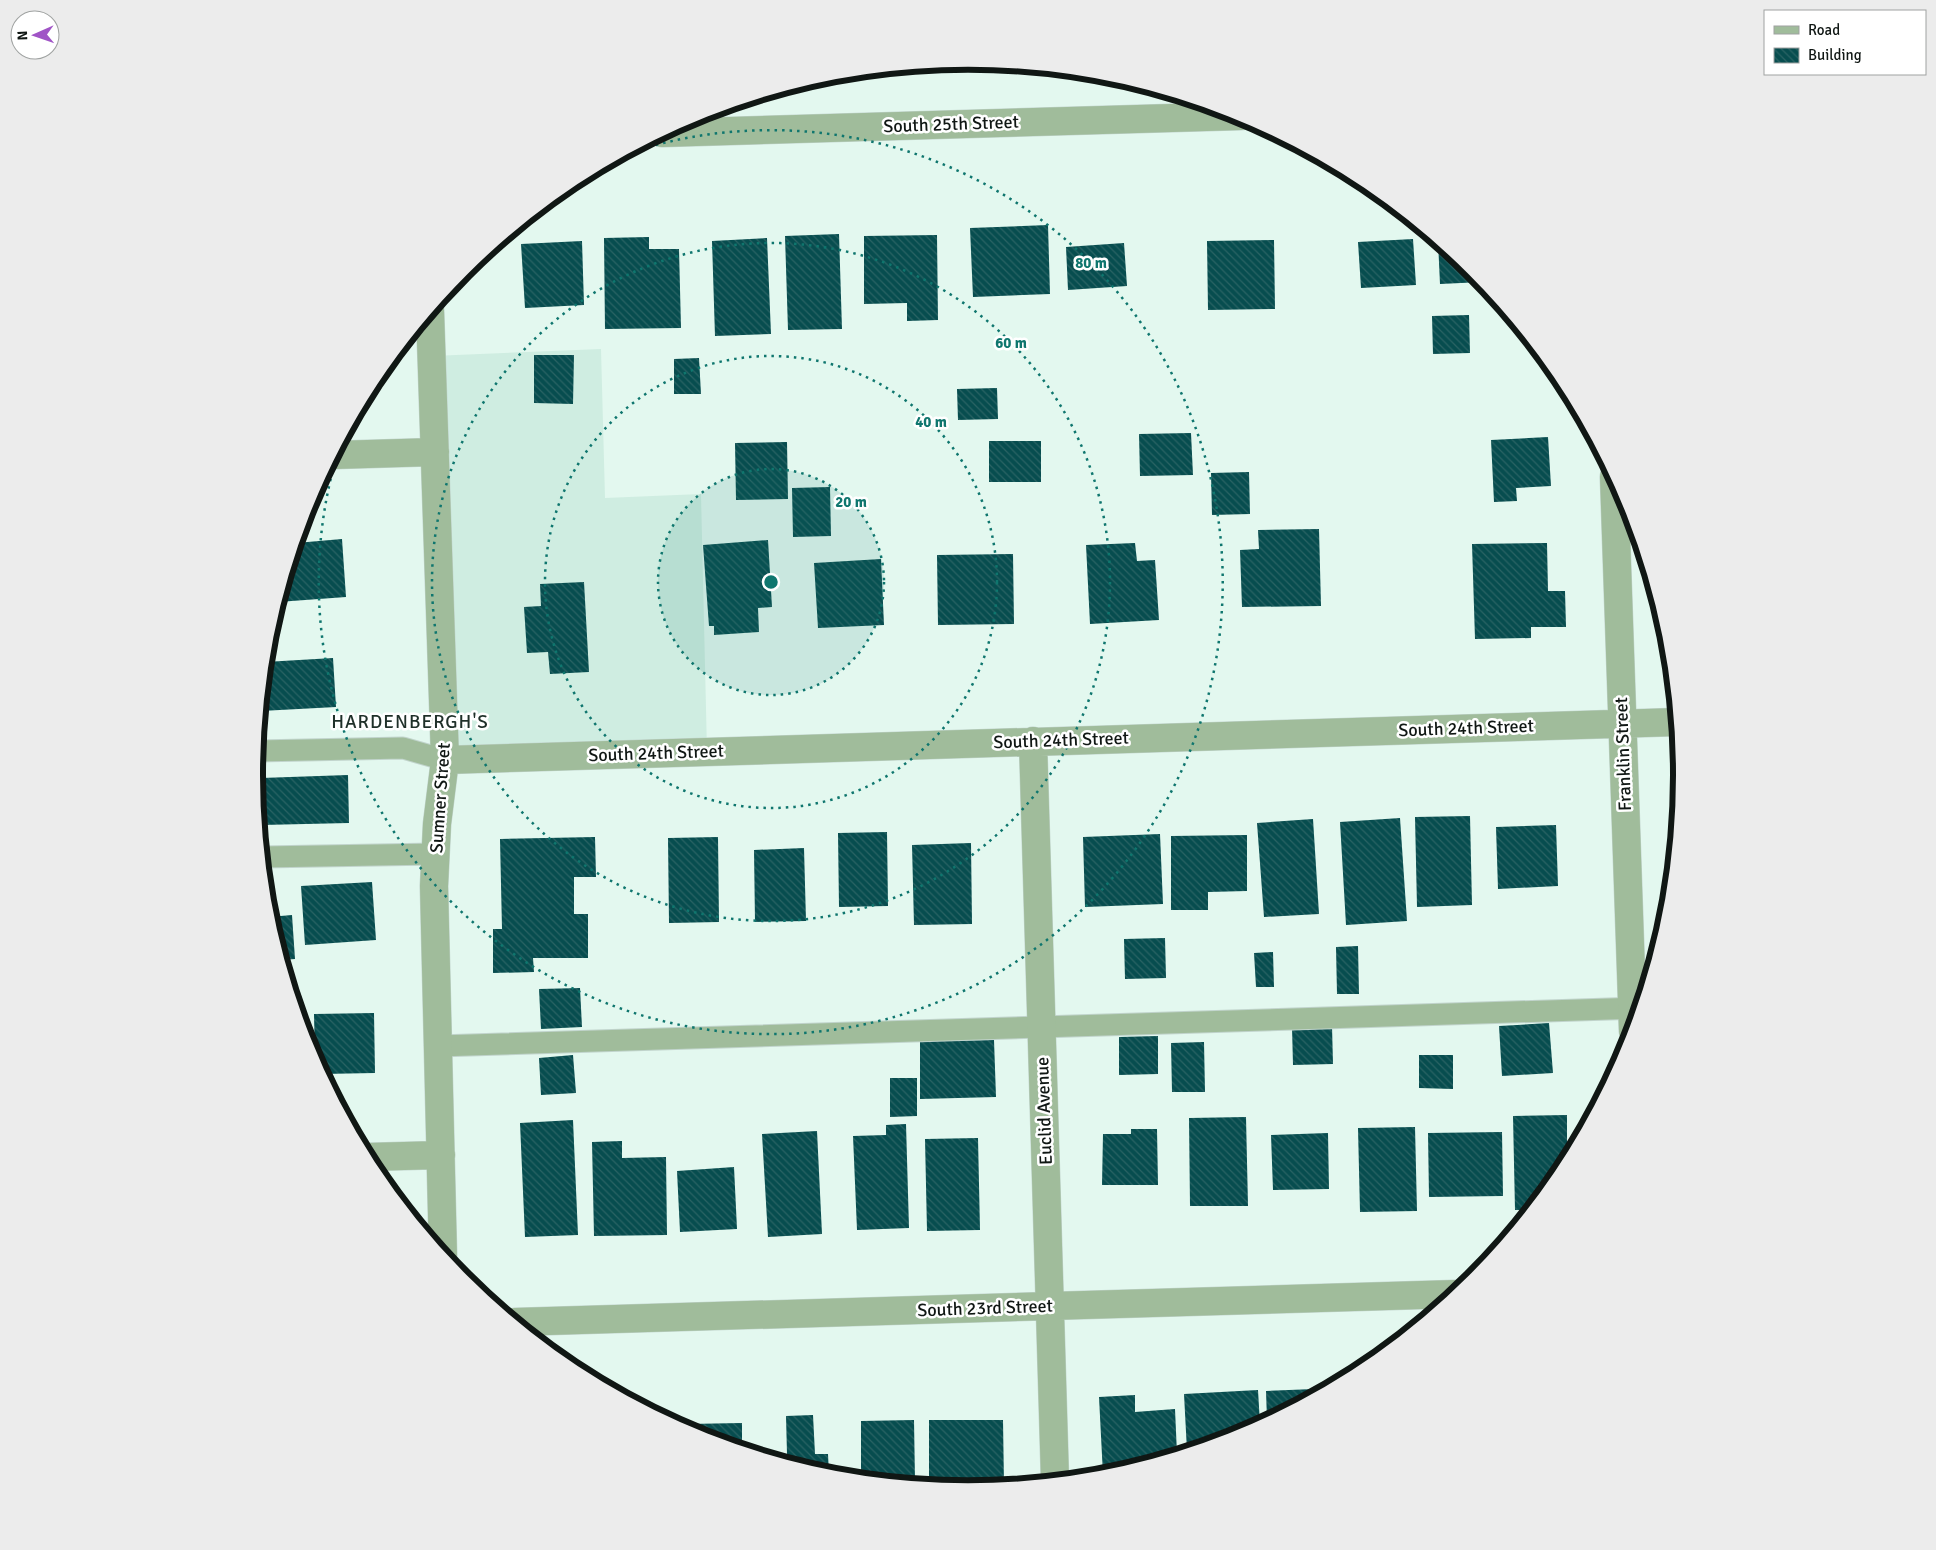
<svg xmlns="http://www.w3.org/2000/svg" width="1936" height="1550" font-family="Signika,sans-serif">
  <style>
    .built { fill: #cfede1 }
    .building { fill: url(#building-back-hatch) }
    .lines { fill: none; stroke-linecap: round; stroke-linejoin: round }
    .lane-casing { stroke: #c1d4cc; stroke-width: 23 }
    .street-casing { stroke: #c1d4cc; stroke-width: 29 }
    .lane { stroke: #a0bc9b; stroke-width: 21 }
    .street { stroke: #a0bc9b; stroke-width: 28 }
    .ring { fill: none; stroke: #0f766e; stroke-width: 2.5; stroke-dasharray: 2.5 5 }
    .labels { text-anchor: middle; stroke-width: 5; stroke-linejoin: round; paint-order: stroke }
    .street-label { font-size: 18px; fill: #101714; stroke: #fff }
    .neighbourhood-label { font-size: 19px; letter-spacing: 1px; fill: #1f3029; stroke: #fff }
    .rim { fill: none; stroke: #101714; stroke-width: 6 }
    .centre { fill: #0f766e; stroke: #fff; stroke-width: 2.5 }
    .ring-label { font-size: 15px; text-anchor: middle; font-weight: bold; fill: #0f766e; stroke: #fff; stroke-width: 5; stroke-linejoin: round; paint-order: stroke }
  </style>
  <defs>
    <pattern id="building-back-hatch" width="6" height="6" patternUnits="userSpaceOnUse" patternTransform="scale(1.25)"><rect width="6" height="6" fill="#074d4f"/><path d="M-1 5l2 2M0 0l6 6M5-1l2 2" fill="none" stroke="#2a6364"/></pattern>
  </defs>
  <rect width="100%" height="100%" fill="#e3f8ef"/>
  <path class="built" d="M 601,349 L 605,498 L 701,494 L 707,751 L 445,760 L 432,356 Z"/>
  <path class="building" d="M 1048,225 L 1050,294 L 973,297 L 970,228 Z
    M 839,234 L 842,329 L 788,330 L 785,236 Z
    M 937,235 L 938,320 L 907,321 L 907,303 L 864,304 L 864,236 Z
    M 649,237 L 649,249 L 679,249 L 681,328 L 605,329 L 604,238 Z
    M 767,238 L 771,334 L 715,336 L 712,241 Z
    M 1413,239 L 1416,285 L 1361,288 L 1358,242 Z
    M 1274,240 L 1275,309 L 1208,310 L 1207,241 Z
    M 582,241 L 584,305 L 525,308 L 521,244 Z
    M 1438,241 L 1473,271 L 1482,282 L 1440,284 Z
    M 1124,243 L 1127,286 L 1068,290 L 1066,247 Z
    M 1469,315 L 1470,353 L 1433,354 L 1432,316 Z
    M 534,355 L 574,355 L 573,404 L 534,403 Z
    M 699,358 L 701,394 L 674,394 L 674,359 Z
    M 997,388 L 998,419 L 958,420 L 957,389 Z
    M 1191,433 L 1193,475 L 1140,476 L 1139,434 Z
    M 1548,437 L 1551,486 L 1516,488 L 1517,501 L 1494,502 L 1491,440 Z
    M 989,441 L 1041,441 L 1041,482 L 989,482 Z
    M 787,442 L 788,499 L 736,500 L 735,443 Z
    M 1249,472 L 1250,514 L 1212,515 L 1211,473 Z
    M 830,487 L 831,536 L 793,537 L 792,488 Z
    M 1319,529 L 1321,606 L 1242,607 L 1240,550 L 1259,549 L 1258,530 Z
    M 342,539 L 346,597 L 278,602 L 296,543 Z
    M 768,540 L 772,607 L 758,608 L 759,632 L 714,635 L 714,626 L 709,626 L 703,545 Z
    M 1135,543 L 1137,561 L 1155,560 L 1159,620 L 1090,624 L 1086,545 Z
    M 1547,543 L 1548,591 L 1565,591 L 1566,627 L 1531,627 L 1531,638 L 1475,639 L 1472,544 Z
    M 1013,554 L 1014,624 L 938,625 L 937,555 Z
    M 881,559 L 884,625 L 818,628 L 814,563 Z
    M 584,582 L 589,672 L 550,674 L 548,652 L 527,653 L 524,607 L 541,606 L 540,584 Z
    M 333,658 L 336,707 L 261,711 L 265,662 Z
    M 348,775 L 349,823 L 262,825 L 261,778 Z
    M 1470,816 L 1472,905 L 1417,907 L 1415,817 Z
    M 1400,818 L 1407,921 L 1346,925 L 1340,822 Z
    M 1313,819 L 1319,914 L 1264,917 L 1257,823 Z
    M 1556,825 L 1558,886 L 1498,889 L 1496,827 Z
    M 887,832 L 888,906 L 839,907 L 838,833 Z
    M 1160,834 L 1163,904 L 1085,907 L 1083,837 Z
    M 1247,835 L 1247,891 L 1208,892 L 1208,910 L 1171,910 L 1171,836 Z
    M 595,837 L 596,877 L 574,877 L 574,914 L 588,914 L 588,958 L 533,958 L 534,972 L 493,973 L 493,929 L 502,929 L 500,839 Z
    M 718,837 L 719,922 L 669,923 L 668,838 Z
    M 971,843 L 972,924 L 914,925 L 912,845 Z
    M 804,848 L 806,921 L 755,922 L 754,850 Z
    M 372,882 L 376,940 L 305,945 L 301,886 Z
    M 292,915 L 295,959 L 282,960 L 269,917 Z
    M 1165,938 L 1166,978 L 1125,979 L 1124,939 Z
    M 1358,946 L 1359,994 L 1337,994 L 1336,947 Z
    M 1273,952 L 1274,987 L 1256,987 L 1254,953 Z
    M 580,988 L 582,1027 L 541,1029 L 539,989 Z
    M 374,1013 L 375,1073 L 322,1074 L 315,1060 L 314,1014 Z
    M 1549,1023 L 1553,1073 L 1502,1076 L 1499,1026 Z
    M 1332,1026 L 1333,1064 L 1293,1065 L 1292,1027 Z
    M 1158,1036 L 1158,1074 L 1119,1075 L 1119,1037 Z
    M 994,1040 L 996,1097 L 920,1099 L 920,1041 Z
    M 1204,1042 L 1205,1092 L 1172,1092 L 1171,1043 Z
    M 573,1055 L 576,1093 L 541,1095 L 539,1058 Z
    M 1419,1055 L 1453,1055 L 1453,1089 L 1419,1088 Z
    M 890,1078 L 917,1078 L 917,1116 L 890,1117 Z
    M 1567,1115 L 1567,1161 L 1561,1172 L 1530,1210 L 1515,1210 L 1513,1116 Z
    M 1246,1117 L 1248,1206 L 1190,1206 L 1189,1118 Z
    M 573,1120 L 578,1235 L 525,1237 L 520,1123 Z
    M 906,1124 L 909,1228 L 857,1230 L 853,1136 L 886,1135 L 886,1125 Z
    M 1415,1127 L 1417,1211 L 1360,1212 L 1358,1128 Z
    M 1131,1129 L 1157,1129 L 1158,1185 L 1102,1185 L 1103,1134 L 1131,1134 Z
    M 817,1131 L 822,1234 L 768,1237 L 762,1134 Z
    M 1502,1132 L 1503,1196 L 1429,1197 L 1428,1133 Z
    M 1328,1133 L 1329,1189 L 1273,1190 L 1271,1135 Z
    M 978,1138 L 980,1230 L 927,1231 L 925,1139 Z
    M 622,1141 L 622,1158 L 666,1157 L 667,1235 L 594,1236 L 592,1142 Z
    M 734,1167 L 737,1229 L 680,1232 L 677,1171 Z
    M 1314,1389 L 1315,1395 L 1267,1420 L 1266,1391 Z
    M 1258,1390 L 1260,1424 L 1241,1435 L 1187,1451 L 1184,1394 Z
    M 1135,1395 L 1135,1412 L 1175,1409 L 1177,1454 L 1103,1475 L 1099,1397 Z
    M 813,1415 L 815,1454 L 828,1454 L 829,1475 L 773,1458 L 773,1454 L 787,1454 L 786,1416 Z
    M 914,1420 L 915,1481 L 892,1481 L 861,1478 L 861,1421 Z
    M 929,1420 L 1003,1420 L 1004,1485 L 959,1488 L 929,1485 Z
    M 742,1423 L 742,1449 L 695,1434 L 687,1430 L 687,1424 Z"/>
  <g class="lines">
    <defs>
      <path id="lane" d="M 257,751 L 403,748 L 445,760
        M 262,857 L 435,854
        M 438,1046 L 1640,1008"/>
      <path id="street" d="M 662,133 L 1241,116
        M 430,311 L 445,760 L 437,824 L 434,886 L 443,1255
        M 334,455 L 435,452
        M 1614,477 L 1633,1031
        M 1033,741 L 1055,1480
        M 445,760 L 1677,722
        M 367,1157 L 441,1155
        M 515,1322 L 1456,1294"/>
    </defs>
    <use href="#lane" class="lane-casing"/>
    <use href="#street" class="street-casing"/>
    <use href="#lane" class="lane"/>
    <use href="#street" class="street"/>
  </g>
  <circle cx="771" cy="582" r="113" fill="#0f766e" fill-opacity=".12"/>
  <g class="ring">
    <circle cx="771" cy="582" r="113"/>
    <circle cx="771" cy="582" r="226"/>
    <circle cx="771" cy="582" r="339"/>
    <path d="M620 156A452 452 0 1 1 341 442"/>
  </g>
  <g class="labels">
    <g class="street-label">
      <text transform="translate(951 124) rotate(-2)" y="6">South 25th Street</text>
      <text transform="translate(1466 728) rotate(-2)" y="6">South 24th Street</text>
      <text transform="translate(1061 740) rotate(-2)" y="6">South 24th Street</text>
      <text transform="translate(656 753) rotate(-2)" y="6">South 24th Street</text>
      <text transform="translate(1623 754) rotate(-92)" y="6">Franklin Street</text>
      <text transform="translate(440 798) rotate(-86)" y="6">Sumner Street</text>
      <text transform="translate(1044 1111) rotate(-92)" y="6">Euclid Avenue</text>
      <text transform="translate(985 1308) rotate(-2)" y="6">South 23rd Street</text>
    </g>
    <g class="neighbourhood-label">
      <text x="410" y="728">HARDENBERGH'S</text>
    </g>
  </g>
  <path d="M0 0H1936V1550H0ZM263 775a705 705 0 1 1 1410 0a705 705 0 1 1-1410 0Z" fill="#ececec" fill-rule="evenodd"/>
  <path class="rim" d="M263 775a705 705 0 1 1 1410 0a705 705 0 1 1-1410 0Z"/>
  <circle cx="771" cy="582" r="8" class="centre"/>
  <g class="ring-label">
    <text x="1091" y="268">80 m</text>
    <text x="1011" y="348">60 m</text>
    <text x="931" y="427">40 m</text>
    <text x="851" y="507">20 m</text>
  </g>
  <rect x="1764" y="10" width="162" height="65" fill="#ffffff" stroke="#9fa2a1"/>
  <rect x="1774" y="26" width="25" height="8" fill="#a0bc9b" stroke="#9fa2a1"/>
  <text x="1808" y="35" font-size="15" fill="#101714">Road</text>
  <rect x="1774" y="48" width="25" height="15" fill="url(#building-back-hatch)" stroke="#9fa2a1"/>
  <text x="1808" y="60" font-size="15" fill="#101714">Building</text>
  <g transform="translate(35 35) rotate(268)"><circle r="24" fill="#ffffff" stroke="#9fa2a1"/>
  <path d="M0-4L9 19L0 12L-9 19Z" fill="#a054c6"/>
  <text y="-8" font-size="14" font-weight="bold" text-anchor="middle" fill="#101714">N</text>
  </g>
</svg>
